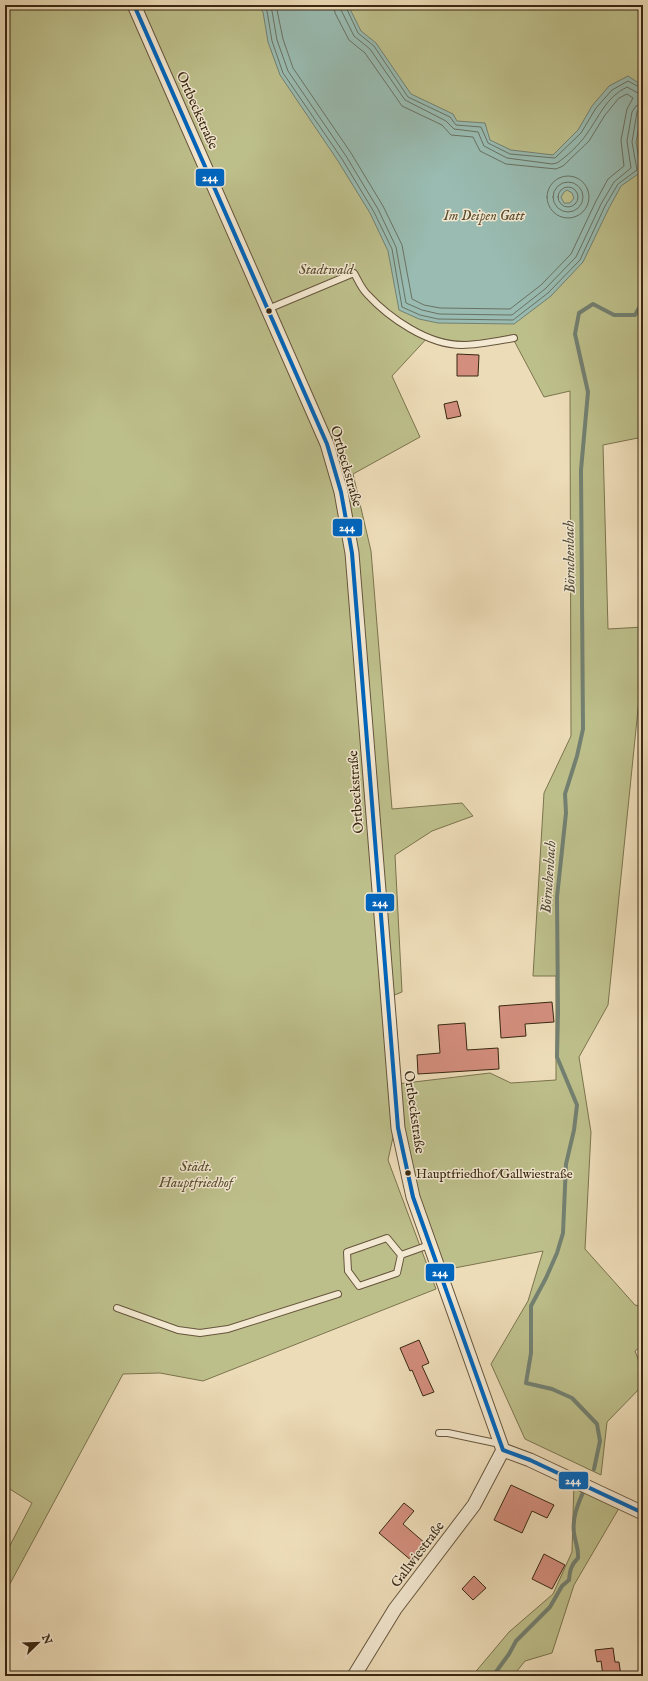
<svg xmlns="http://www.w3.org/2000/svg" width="648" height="1681" font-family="'IM FELL English',serif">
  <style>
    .green { fill: #bdbf8b; stroke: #7b744e }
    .water { fill: #99bbb1; stroke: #738071; fill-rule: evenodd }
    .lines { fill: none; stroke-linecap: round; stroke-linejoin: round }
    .shore { stroke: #697262; stroke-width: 1 }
    .stream { stroke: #738071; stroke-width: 4 }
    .building { fill: #d38e7d; stroke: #392812 }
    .service-casing { stroke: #66553c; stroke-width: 8 }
    .minor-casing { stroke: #66553c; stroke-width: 15 }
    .service { stroke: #f3e8d1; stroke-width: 6 }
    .minor { stroke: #f3e8d1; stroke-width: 13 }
    .bus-1-casing { stroke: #f3e8d1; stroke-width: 7 }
    .bus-1 { stroke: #0065bd; stroke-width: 4 }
    .bus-dot { fill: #392812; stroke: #f3e8d1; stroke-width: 1.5 }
    .labels { text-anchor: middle; stroke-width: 3; stroke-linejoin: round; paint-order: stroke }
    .bus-label { font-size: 13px; fill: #392812; stroke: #f3e8d1; text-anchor: start }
    .street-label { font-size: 14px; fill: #392812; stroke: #f3e8d1 }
    .park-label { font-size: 14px; font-style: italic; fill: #5a4e30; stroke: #f3e8d1 }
    .water-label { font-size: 15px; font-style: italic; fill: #514d3a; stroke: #f3e8d1 }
    .line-badge { stroke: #f3e8d1; stroke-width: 1.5 }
    .badge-label { font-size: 11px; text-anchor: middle; font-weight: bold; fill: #fff }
  </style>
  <rect width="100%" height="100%" fill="#eddcb8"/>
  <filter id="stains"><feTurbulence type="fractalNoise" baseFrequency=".005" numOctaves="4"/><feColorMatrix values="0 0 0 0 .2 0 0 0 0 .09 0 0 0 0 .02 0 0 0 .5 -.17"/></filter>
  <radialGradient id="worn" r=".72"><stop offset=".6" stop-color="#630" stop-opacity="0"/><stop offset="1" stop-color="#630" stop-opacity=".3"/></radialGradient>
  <path class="green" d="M 5,5 L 643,5 L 643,437 L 603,445 L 608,629 L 643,627 L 643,660 L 608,1005 L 579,1057 L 591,1132 L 585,1249 L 635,1305 L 643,1307 L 643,1345 L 635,1351 L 643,1372 L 643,1385 L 607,1422 L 601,1475 L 525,1439 L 491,1364 L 528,1301 L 543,1251 L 439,1271 L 413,1197 L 397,1084 L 490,1073 L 511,1083 L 556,1080 L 556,976 L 533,976 L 544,793 L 571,736 L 570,391 L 544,397 L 511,335 C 481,342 459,345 430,335 L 392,376 L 420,437 L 353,474 L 371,551 L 392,809 L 462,803 L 473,816 L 432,831 L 395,855 L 402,992 L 392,996 L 395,1128 L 388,1160 L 436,1289 L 203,1381 L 160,1373 L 123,1374 L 5,1593 L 5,1555 L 32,1503 L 5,1486 Z
    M 574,1481 L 622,1503 L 574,1585 L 552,1653 L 525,1661 L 513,1676 L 472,1676 L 509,1632 L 553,1594 L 572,1552 Z"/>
  <path class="water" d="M 257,5 L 348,5 L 361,31 L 376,43 L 411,94 L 453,114 L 457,121 L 485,123 L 490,140 L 511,150 L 553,155 L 578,130 L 592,106 L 609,86 L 628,76 L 643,86 L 643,108 L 636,142 L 641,172 L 621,186 L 609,208 L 583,262 L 551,296 L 514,324 L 438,323 L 419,319 L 399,310 L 388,251 L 370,213 L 338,161 L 280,75 L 268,42 L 263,12 ZM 567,190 L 572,193 L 574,198 L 570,203 L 564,203 L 561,197 L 564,192 Z"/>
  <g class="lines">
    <path class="shore" d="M 262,5 L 267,11 L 272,41 L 283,73 L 342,159 L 374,212 L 392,249 L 402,307 L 420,315 L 438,319 L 513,320 L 548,293 L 580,260 L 605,206 L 618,184 L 637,170 L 632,142 L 637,112 L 639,109 L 643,109
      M 269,5 L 272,11 L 277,40 L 288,71 L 346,156 L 378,209 L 396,247 L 406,303 L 422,310 L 439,314 L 512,315 L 545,289 L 576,257 L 601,204 L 614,182 L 631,168 L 627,141 L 632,112 L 636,106 L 643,104
      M 276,5 L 283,39 L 293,68 L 351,153 L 383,206 L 402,245 L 412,299 L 424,305 L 440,308 L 510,309 L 541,285 L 571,254 L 596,201 L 608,179 L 624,166 L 621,140 L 627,109 L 633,98 L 627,94 L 619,98 L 605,115 L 589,141 L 563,166 L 556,169 L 506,164 L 480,151 L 473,137 L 451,135 L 442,125 L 402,106 L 365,53 L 349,40 L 335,13 L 334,5
      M 340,5 L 341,10 L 354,36 L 370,49 L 405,100 L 446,121 L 454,129 L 478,132 L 484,146 L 507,158 L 552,164 L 557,163 C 566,157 579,145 586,135 C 599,117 606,97 627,87 L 638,93 L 643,94
      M 345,5 L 358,33 L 374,46 L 408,97 L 450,117 L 456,125 L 481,127 L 488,143 L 510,154 L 555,158 L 581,133 L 596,108 L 612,90 L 628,81 L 643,89
      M547 197a21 21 0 1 1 42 0a21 21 0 1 1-42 0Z
      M553 197a15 15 0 1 1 30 0a15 15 0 1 1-30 0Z
      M558 197a10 10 0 1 1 20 0a10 10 0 1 1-20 0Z"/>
    <path class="stream" d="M 641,114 L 643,116
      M 594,1469 L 600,1441 L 597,1424 L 572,1398 L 552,1389 L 526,1383 L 531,1353 L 531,1306 L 546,1278 L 557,1253 L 563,1233 L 566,1164 L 574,1130 L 577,1105 L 557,1057 L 558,1013 L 557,897 L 566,813 L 565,794 L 577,756 L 583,729 L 581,470 L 588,392 L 575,334 L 579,313 L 593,304 L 614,315 L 635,315 L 643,301
      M 493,1676 L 509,1654 L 516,1641 L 550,1607 L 562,1586 L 569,1580 C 570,1570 571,1565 578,1558 C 579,1549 575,1542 574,1533 C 572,1517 578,1504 584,1490"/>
  </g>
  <path class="building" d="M 457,354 L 479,355 L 478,376 L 457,376 Z
    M 457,401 L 461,416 L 447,419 L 444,404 Z
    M 552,1002 L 554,1022 L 525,1024 L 526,1036 L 501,1038 L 499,1006 Z
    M 465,1023 L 467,1050 L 498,1048 L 499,1069 L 418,1074 L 417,1055 L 440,1053 L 438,1025 Z
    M 419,1340 L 429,1363 L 422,1366 L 434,1392 L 423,1396 L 412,1370 L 410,1371 L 400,1348 Z
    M 511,1485 L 554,1505 L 547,1518 L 532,1511 L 522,1533 L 494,1520 Z
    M 404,1503 L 414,1511 L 403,1524 L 426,1544 L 412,1561 L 379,1533 Z
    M 544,1554 L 565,1565 L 552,1589 L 532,1579 Z
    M 474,1576 L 486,1588 L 473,1600 L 462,1589 Z
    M 613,1648 L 615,1662 L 619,1662 L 621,1676 L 603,1676 L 601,1661 L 597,1662 L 595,1650 Z"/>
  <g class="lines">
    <defs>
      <path id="service" d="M 268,309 L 354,273 C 358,280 361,288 367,294 C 389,318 428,345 462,345 C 479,345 497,341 514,338
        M 401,1255 L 397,1273 L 359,1286 L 348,1271 L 347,1252 L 387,1238 L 401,1255 L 429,1245
        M 117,1308 L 178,1330 L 200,1333 L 228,1329 L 338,1294
        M 439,1433 L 448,1433 L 500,1444"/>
      <path id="minor" d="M 134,5 L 327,444 L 341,492 L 352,553 L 398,1128 L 413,1197 L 503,1450
        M 503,1450 L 530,1460 L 643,1513
        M 354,1676 L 395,1609 L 474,1505 L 503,1450"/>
    </defs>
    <use href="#service" class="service-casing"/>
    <use href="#minor" class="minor-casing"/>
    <use href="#service" class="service"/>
    <use href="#minor" class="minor"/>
    <defs>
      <path id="bus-1" d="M 134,5 L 327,444 L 341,492 L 352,553 L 398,1128 L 413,1197 L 503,1450
        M 503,1450 L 530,1460 L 643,1513"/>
    </defs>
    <use href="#bus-1" class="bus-1-casing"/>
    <use href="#bus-1" class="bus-1"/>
  </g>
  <g class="bus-dot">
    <circle cx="269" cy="311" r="3.5"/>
    <circle cx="408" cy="1173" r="3.5"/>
  </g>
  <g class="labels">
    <g class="bus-label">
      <text x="416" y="1178">Hauptfriedhof/Gallwiestraße</text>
    </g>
    <g class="street-label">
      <text transform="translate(198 110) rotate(66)" y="5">Ortbeckstraße</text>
      <text transform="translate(347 466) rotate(74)" y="5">Ortbeckstraße</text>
      <text transform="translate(355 792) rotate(-94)" y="5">Ortbeckstraße</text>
      <text transform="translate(415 1112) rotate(82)" y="5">Ortbeckstraße</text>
      <text transform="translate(417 1554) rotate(-53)" y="5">Gallwiestraße</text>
    </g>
    <g class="park-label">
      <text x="484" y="220">Im Deipen Gatt</text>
      <text x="326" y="274">Stadtwald</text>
      <text x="196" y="1171">Städt.<tspan x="196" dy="16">Hauptfriedhof</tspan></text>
    </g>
    <g class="water-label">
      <text transform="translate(569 557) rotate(-91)" y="5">Börnchenbach</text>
      <text transform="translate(548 877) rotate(-86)" y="5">Börnchenbach</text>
    </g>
  </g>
  <g class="line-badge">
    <rect x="195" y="168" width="30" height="19" rx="4" fill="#0065bd"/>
    <rect x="332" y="518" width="31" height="19" rx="4" fill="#0065bd"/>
    <rect x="365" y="893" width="30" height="19" rx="4" fill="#0065bd"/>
    <rect x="425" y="1263" width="30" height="19" rx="4" fill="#0065bd"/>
    <rect x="558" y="1471" width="31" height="19" rx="4" fill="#0065bd"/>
  </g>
  <g class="badge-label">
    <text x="210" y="181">244</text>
    <text x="347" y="531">244</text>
    <text x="380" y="906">244</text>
    <text x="440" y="1276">244</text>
    <text x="573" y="1484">244</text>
  </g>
  <rect width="648" height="1681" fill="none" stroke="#eddcb8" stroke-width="20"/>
  <rect x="6" y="6" width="636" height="1669" fill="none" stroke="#392812" stroke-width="2"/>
  <rect x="10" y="10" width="628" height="1661" fill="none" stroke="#392812"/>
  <g transform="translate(38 1643) rotate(67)" stroke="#f3e8d1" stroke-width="3" paint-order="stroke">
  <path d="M0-3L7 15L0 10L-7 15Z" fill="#392812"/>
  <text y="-6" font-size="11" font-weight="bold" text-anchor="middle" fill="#392812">N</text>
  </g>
  <rect width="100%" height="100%" filter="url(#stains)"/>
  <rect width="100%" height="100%" fill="url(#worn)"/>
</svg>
